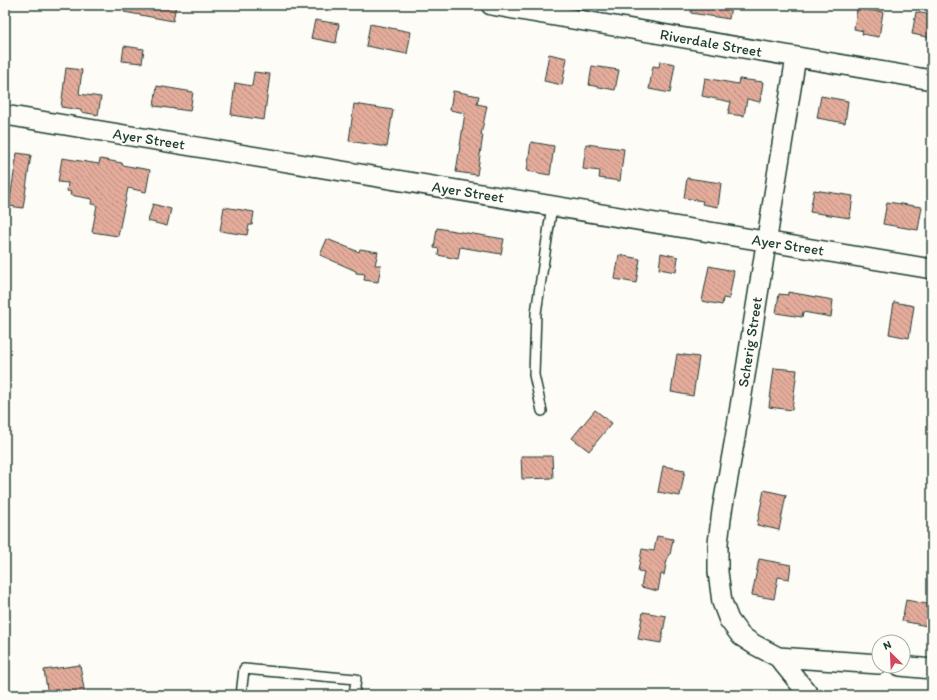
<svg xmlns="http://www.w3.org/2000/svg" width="937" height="700" font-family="Itim,sans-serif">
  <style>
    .building { fill: url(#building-back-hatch); stroke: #1f3d34 }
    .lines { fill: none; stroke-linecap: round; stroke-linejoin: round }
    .service-casing { stroke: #1f3d34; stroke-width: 12 }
    .minor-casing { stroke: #1f3d34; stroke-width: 22 }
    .service { stroke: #fdfcf7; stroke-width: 9 }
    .minor { stroke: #fdfcf7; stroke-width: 19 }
    .labels { text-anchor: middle; stroke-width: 4; stroke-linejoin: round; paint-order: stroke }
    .street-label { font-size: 15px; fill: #1f3d34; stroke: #fdfcf7 }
  </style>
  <defs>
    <pattern id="building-back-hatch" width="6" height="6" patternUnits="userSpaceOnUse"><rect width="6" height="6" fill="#e4ac9b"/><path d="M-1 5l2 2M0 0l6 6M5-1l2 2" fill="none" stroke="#b88d7f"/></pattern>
  </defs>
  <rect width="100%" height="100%" fill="#fdfcf7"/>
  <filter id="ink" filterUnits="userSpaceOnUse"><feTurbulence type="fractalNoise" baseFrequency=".025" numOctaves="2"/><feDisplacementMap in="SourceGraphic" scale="8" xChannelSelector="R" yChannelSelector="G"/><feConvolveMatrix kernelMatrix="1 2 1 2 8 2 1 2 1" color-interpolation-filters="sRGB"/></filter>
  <g filter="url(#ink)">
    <path class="building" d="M 125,5 L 176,5 L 173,21 L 124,12 Z
      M 692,5 L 731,5 L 729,19 L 691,13 Z
      M 857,9 L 883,12 L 879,37 L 862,34 L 863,31 L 854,29 Z
      M 916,12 L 932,15 L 932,38 L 912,34 Z
      M 315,20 L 339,24 L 336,43 L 311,38 Z
      M 370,24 L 411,32 L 407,54 L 366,46 Z
      M 124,46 L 144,49 L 142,63 L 122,61 Z
      M 549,54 L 567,58 L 562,85 L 544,81 Z
      M 660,61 L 675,64 L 670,93 L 649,89 L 653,66 L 659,67 Z
      M 592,66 L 619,70 L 615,90 L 589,85 Z
      M 66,68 L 82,70 L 79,94 L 101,97 L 98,115 L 81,112 L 81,110 L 61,107 Z
      M 254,72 L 270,74 L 264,120 L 231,115 L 235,83 L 252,86 Z
      M 705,78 L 738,84 L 739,79 L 763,82 L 760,102 L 747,99 L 744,116 L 728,114 L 731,102 L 702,96 Z
      M 157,86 L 193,92 L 190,111 L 154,106 Z
      M 453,91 L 479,96 L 477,104 L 487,106 L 481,135 L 483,135 L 477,175 L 456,172 L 465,113 L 450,110 Z
      M 821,96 L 848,101 L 845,123 L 817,118 Z
      M 354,104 L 393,110 L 387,147 L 349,141 Z
      M 531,142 L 554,146 L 550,175 L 527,171 Z
      M 586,144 L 624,149 L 620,181 L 599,178 L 600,171 L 583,169 Z
      M 17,153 L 31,155 L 23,208 L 9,206 Z
      M 62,158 L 99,164 L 100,159 L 122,163 L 122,165 L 150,170 L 146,192 L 128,188 L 118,236 L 92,232 L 97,205 L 91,204 L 92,199 L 70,195 L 71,192 L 67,191 L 68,183 L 58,182 Z
      M 687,178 L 721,183 L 718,207 L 702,204 L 703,201 L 684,198 Z
      M 814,190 L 853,196 L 850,218 L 810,212 Z
      M 887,202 L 922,207 L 918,230 L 883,224 Z
      M 153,204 L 171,209 L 167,226 L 148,221 Z
      M 224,207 L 254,212 L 252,225 L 249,225 L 247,235 L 220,231 Z
      M 437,228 L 504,239 L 501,254 L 460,247 L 458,259 L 438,255 L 439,249 L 434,248 Z
      M 327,239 L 359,252 L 360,249 L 378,252 L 375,265 L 381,265 L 378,282 L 364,280 L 365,274 L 356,273 L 356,271 L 320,255 Z
      M 661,253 L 678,257 L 676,272 L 659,269 Z
      M 619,255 L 640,259 L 636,283 L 615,279 Z
      M 709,266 L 734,271 L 729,299 L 723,298 L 722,305 L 702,301 Z
      M 788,292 L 833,300 L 831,317 L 803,312 L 802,317 L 776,313 L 779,294 L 788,295 Z
      M 894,302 L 914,306 L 909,338 L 889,334 Z
      M 677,354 L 699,357 L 693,396 L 671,392 Z
      M 774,368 L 797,370 L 792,410 L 769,407 Z
      M 595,410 L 612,423 L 589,451 L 572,438 Z
      M 521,456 L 552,456 L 553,478 L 522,479 Z
      M 663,466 L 685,470 L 680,496 L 658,492 Z
      M 764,490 L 786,495 L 779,530 L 757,525 Z
      M 657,536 L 673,539 L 670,555 L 668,555 L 664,575 L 661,574 L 658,591 L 641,587 L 644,572 L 638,571 L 642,549 L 654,551 Z
      M 759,559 L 791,565 L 789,579 L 778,577 L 774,599 L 752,595 Z
      M 906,600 L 932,605 L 932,627 L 902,621 Z
      M 643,612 L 666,616 L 661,643 L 638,639 Z
      M 80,665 L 85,695 L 48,695 L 44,670 Z"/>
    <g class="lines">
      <defs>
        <path id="service" d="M 542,411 L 534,375 L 536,313 L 552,206
          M 241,695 L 244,669 L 356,679 L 354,695"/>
        <path id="minor" d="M 491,5 L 932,80
          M 796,57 L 735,438 L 722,511 L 718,543 L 718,572 L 722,602 L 729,620 L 741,636 L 755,645 L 778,657 L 879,664
          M 5,115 L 932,269
          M 778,657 L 809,695
          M 900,666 L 932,669"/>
      </defs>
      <use href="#service" class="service-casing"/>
      <use href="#minor" class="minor-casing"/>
      <use href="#service" class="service"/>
      <use href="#minor" class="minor"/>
    </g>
  </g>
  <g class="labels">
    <g class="street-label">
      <text transform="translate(711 43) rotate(10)" y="5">Riverdale Street</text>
      <text transform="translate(149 139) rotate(9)" y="5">Ayer Street</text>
      <text transform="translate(468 192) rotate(9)" y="5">Ayer Street</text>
      <text transform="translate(788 245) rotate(9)" y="5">Ayer Street</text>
      <text transform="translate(750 342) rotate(-81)" y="5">Scherig Street</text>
    </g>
  </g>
  <rect width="937" height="700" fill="none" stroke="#fdfcf7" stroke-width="20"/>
  <rect x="10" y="10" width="917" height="680" fill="none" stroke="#1f3d34" stroke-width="1.5" filter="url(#ink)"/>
  <g transform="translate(891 654) rotate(336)"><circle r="19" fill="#fdfcf7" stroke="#a4b0a9"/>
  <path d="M0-3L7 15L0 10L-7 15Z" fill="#d1495b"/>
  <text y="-6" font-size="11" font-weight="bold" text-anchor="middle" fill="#1f3d34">N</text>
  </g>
</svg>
